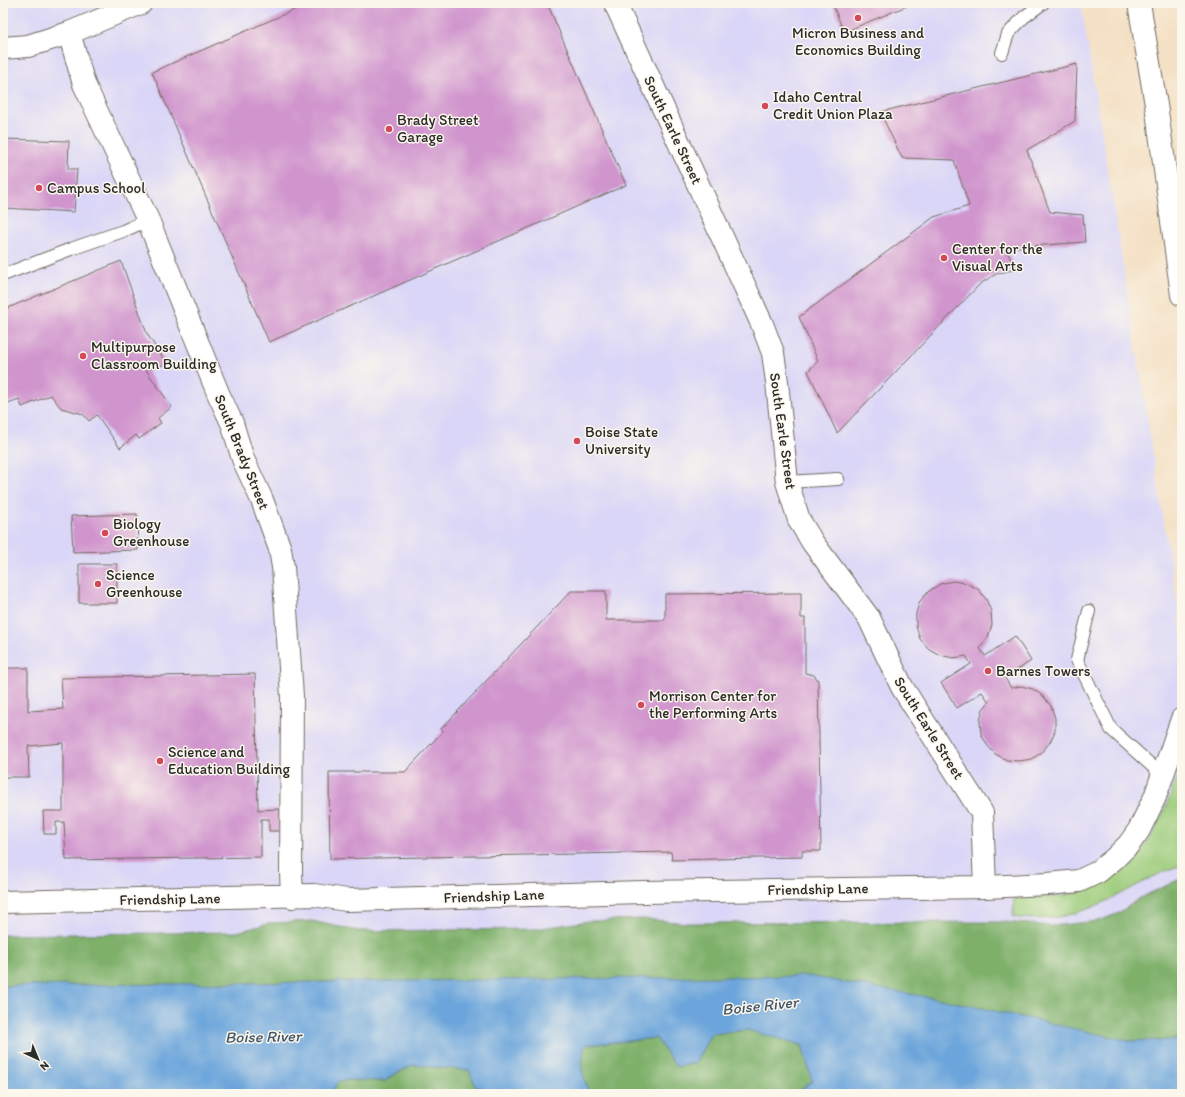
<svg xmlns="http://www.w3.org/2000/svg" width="1185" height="1097" font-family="Itim,sans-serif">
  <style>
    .built { fill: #dad6f7 }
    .green { fill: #9dcc7b; stroke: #647c53 }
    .forest { fill: #7eb06b; stroke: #546e4b }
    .water { fill: #6ca5db; stroke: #4c6883 }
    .building { fill: #d095cd }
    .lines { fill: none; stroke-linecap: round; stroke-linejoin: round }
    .lane-casing { stroke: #716a61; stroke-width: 14 }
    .street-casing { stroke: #716a61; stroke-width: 24 }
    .secondary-casing { stroke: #716a61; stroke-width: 24 }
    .primary-casing { stroke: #716a61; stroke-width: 24 }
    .lane { stroke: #fff; stroke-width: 12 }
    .street { stroke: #fff; stroke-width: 22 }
    .secondary { stroke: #fff; stroke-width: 22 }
    .primary { stroke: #fff; stroke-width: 22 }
    .poi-dot { fill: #d1495b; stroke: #fbf7ec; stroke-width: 1.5 }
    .labels { text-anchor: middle; stroke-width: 3; stroke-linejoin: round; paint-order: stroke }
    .poi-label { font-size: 15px; fill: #2b2b2b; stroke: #fbf7ec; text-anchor: start }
    .street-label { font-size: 15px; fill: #2b2b2b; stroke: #fbf7ec }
    .water-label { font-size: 16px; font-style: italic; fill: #425669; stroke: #fbf7ec }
  </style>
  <rect width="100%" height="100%" fill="#fbf7ec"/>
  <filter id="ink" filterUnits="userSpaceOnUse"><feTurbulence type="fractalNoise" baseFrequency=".025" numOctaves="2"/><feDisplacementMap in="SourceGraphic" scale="8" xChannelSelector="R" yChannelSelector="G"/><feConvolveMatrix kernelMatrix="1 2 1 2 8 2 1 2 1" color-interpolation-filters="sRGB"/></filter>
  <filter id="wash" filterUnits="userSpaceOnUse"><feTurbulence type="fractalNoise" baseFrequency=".012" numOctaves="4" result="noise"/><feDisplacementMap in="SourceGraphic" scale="16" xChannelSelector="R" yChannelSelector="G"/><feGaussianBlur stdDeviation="0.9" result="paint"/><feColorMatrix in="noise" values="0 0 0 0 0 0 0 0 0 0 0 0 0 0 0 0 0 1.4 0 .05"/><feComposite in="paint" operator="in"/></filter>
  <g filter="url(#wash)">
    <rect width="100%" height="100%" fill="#f4e0c4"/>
    <path class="built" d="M 3,3 L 1081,3 L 1182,636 L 1182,968 L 3,965 Z"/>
    <path class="green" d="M 1182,765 L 1182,865 C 1153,874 1130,891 1102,903 C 1075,916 1043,922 1013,917 L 1014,898 C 1035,897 1057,898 1078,892 C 1111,883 1141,858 1156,828 C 1166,808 1174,786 1182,765 Z"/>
    <path class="forest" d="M 1182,878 L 1182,1040 L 1130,1041 L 3,986 L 3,935 L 237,932 L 271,923 L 312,921 L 358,931 L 535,929 L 589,921 L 643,919 L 688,923 L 1004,922 L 1052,926 L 1099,921 L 1119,913 L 1140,898 Z
      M 747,1030 L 802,1045 L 812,1081 L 796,1093 L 589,1094 L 581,1066 L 585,1045 L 656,1038 L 676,1067 L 695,1063 L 711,1034 Z
      M 413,1065 L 469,1070 L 504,1094 L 333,1094 L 332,1091 L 338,1082 L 348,1080 L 385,1081 L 393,1075 Z"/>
    <path class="water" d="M 808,976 L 945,1000 L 1130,1041 L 1182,1040 L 1182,1094 L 764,1094 L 796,1093 L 812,1081 L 802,1045 L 747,1030 L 711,1034 L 695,1063 L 676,1067 L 656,1038 L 585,1045 L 581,1066 L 589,1094 L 504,1094 L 476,1087 L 469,1070 L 413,1065 L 393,1075 L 385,1081 L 348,1080 L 338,1082 L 332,1091 L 333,1094 L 3,1094 L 3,986 Z"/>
    <g id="blocks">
      <path class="building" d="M 310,3 L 547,3 L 626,185 L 269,342 L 152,72 Z
        M 832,3 L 914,3 L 844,32 Z
        M 1077,64 L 1075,121 L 1027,150 L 1050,212 L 1083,215 L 1085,242 L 1005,248 L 1016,269 L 996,274 L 980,284 L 837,433 L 808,371 L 818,361 L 799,317 L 934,217 L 969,206 L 954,160 L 902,158 L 880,112 Z
        M 3,139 L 69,141 L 68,169 L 77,169 L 74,212 L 3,208 Z
        M 121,261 L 147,334 L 167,364 L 146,370 L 172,407 L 158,418 L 161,423 L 139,439 L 136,435 L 120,448 L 97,415 L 89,421 L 83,414 L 61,408 L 51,395 L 22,407 L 19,399 L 3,405 L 3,310 Z
        M 137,514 L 138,550 L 73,552 L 71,516 Z
        M 79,564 L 117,564 L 117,603 L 79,603 Z
        M 953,581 L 966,583 L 978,589 L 986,599 L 991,611 L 992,625 L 988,637 L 980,648 L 985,656 L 1015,636 L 1031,661 L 1005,678 L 1011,688 L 1021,686 L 1033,689 L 1043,696 L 1051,706 L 1055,718 L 1055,731 L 1050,742 L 1042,752 L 1032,759 L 1019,761 L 1007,760 L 995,754 L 987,745 L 981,734 L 980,721 L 983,709 L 989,702 L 982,692 L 957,708 L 941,683 L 971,664 L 966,656 L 953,658 L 940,655 L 929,649 L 920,639 L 916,626 L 916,613 L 920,601 L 929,591 L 940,584 Z
        M 571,591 L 606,591 L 606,620 L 665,620 L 665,594 L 801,593 L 801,618 L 805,618 L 805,673 L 814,675 L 818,680 L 821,851 L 802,851 L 802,857 L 672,860 L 671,852 L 330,859 L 329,772 L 405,772 L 443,731 L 441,729 Z
        M 3,668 L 28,668 L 28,711 L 63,709 L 61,678 L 255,674 L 258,810 L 280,809 L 281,831 L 269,831 L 269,819 L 261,819 L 261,857 L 66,860 L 64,822 L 56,822 L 56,834 L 44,834 L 43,811 L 63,811 L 63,743 L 28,746 L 29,777 L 3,777 Z"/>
    </g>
  </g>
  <g filter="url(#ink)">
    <use href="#blocks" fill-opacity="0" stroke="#716a61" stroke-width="1"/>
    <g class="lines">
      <defs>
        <path id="lane" d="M 1002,53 L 1008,34 L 1024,17 L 1043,3
          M 3,275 L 71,249 L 123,231 L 148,220
          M 787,482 L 838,479
          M 1089,611 L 1077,660 L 1111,729 L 1162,775"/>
        <path id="street" d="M 615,3 L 762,324 L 773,353 L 777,382 L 787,482 L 799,520 L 813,543 L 869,618 L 902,687 L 982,813 L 985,887
          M 69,33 L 84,84 L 148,220 L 218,393 L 232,423 L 243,459 L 262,500 L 280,549 L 283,567 L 292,696 L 291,873 L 292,897
          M 3,902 L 314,895 L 347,900 L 643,892 L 985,887 L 1048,884 L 1079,881 L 1098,872 L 1115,858 L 1129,844 L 1139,830 L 1155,797 L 1182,719"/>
        <path id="secondary" d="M 3,48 L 28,46 L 69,33 L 141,3"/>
        <path id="primary" d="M 1139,3 L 1157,111 L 1182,295"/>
      </defs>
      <use href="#lane" class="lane-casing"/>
      <use href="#street" class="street-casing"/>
      <use href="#secondary" class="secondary-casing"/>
      <use href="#primary" class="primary-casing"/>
      <use href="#lane" class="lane"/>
      <use href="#street" class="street"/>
      <use href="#secondary" class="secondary"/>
      <use href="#primary" class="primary"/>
    </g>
  </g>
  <g class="poi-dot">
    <circle cx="858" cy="18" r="4"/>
    <circle cx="765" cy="106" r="4"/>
    <circle cx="389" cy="129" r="4"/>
    <circle cx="39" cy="188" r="4"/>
    <circle cx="944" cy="258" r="4"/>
    <circle cx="83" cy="356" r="4"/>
    <circle cx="577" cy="441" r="4"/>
    <circle cx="105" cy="533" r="4"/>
    <circle cx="98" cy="584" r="4"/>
    <circle cx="988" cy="671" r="4"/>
    <circle cx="641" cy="705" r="4"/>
    <circle cx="160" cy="761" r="4"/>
  </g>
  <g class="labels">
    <g class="poi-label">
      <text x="858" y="38" text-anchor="middle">Micron Business and<tspan x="858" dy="17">Economics Building</tspan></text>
      <text x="773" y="102">Idaho Central<tspan x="773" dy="17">Credit Union Plaza</tspan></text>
      <text x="397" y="125">Brady Street<tspan x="397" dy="17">Garage</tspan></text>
      <text x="47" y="193">Campus School</text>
      <text x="952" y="254">Center for the<tspan x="952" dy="17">Visual Arts</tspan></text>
      <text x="91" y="352">Multipurpose<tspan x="91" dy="17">Classroom Building</tspan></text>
      <text x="585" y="437">Boise State<tspan x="585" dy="17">University</tspan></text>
      <text x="113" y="529">Biology<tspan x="113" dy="17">Greenhouse</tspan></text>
      <text x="106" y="580">Science<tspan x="106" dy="17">Greenhouse</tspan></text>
      <text x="996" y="676">Barnes Towers</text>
      <text x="649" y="701">Morrison Center for<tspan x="649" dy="17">the Performing Arts</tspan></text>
      <text x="168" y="757">Science and<tspan x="168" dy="17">Education Building</tspan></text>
    </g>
    <g class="street-label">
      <text transform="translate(673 130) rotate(65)" y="5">South Earle Street</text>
      <text transform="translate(783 431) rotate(82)" y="5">South Earle Street</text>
      <text transform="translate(242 452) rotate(68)" y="5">South Brady Street</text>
      <text transform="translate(929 728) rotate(58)" y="5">South Earle Street</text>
      <text transform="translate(818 889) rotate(-1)" y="5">Friendship Lane</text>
      <text transform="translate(494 896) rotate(-2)" y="5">Friendship Lane</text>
      <text transform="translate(170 899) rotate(-1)" y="5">Friendship Lane</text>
    </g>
    <g class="water-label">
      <text transform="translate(760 1005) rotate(-6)" y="6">Boise River</text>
      <text transform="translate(263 1036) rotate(-1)" y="6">Boise River</text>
    </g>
  </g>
  <rect width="1185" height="1097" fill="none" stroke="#fbf7ec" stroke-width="16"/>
  <g transform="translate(38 1059) rotate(136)" stroke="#fbf7ec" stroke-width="3" paint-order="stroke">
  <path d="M0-3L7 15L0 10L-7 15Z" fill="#2b2b2b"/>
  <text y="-6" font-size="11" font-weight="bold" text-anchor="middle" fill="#2b2b2b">N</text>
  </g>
</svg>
